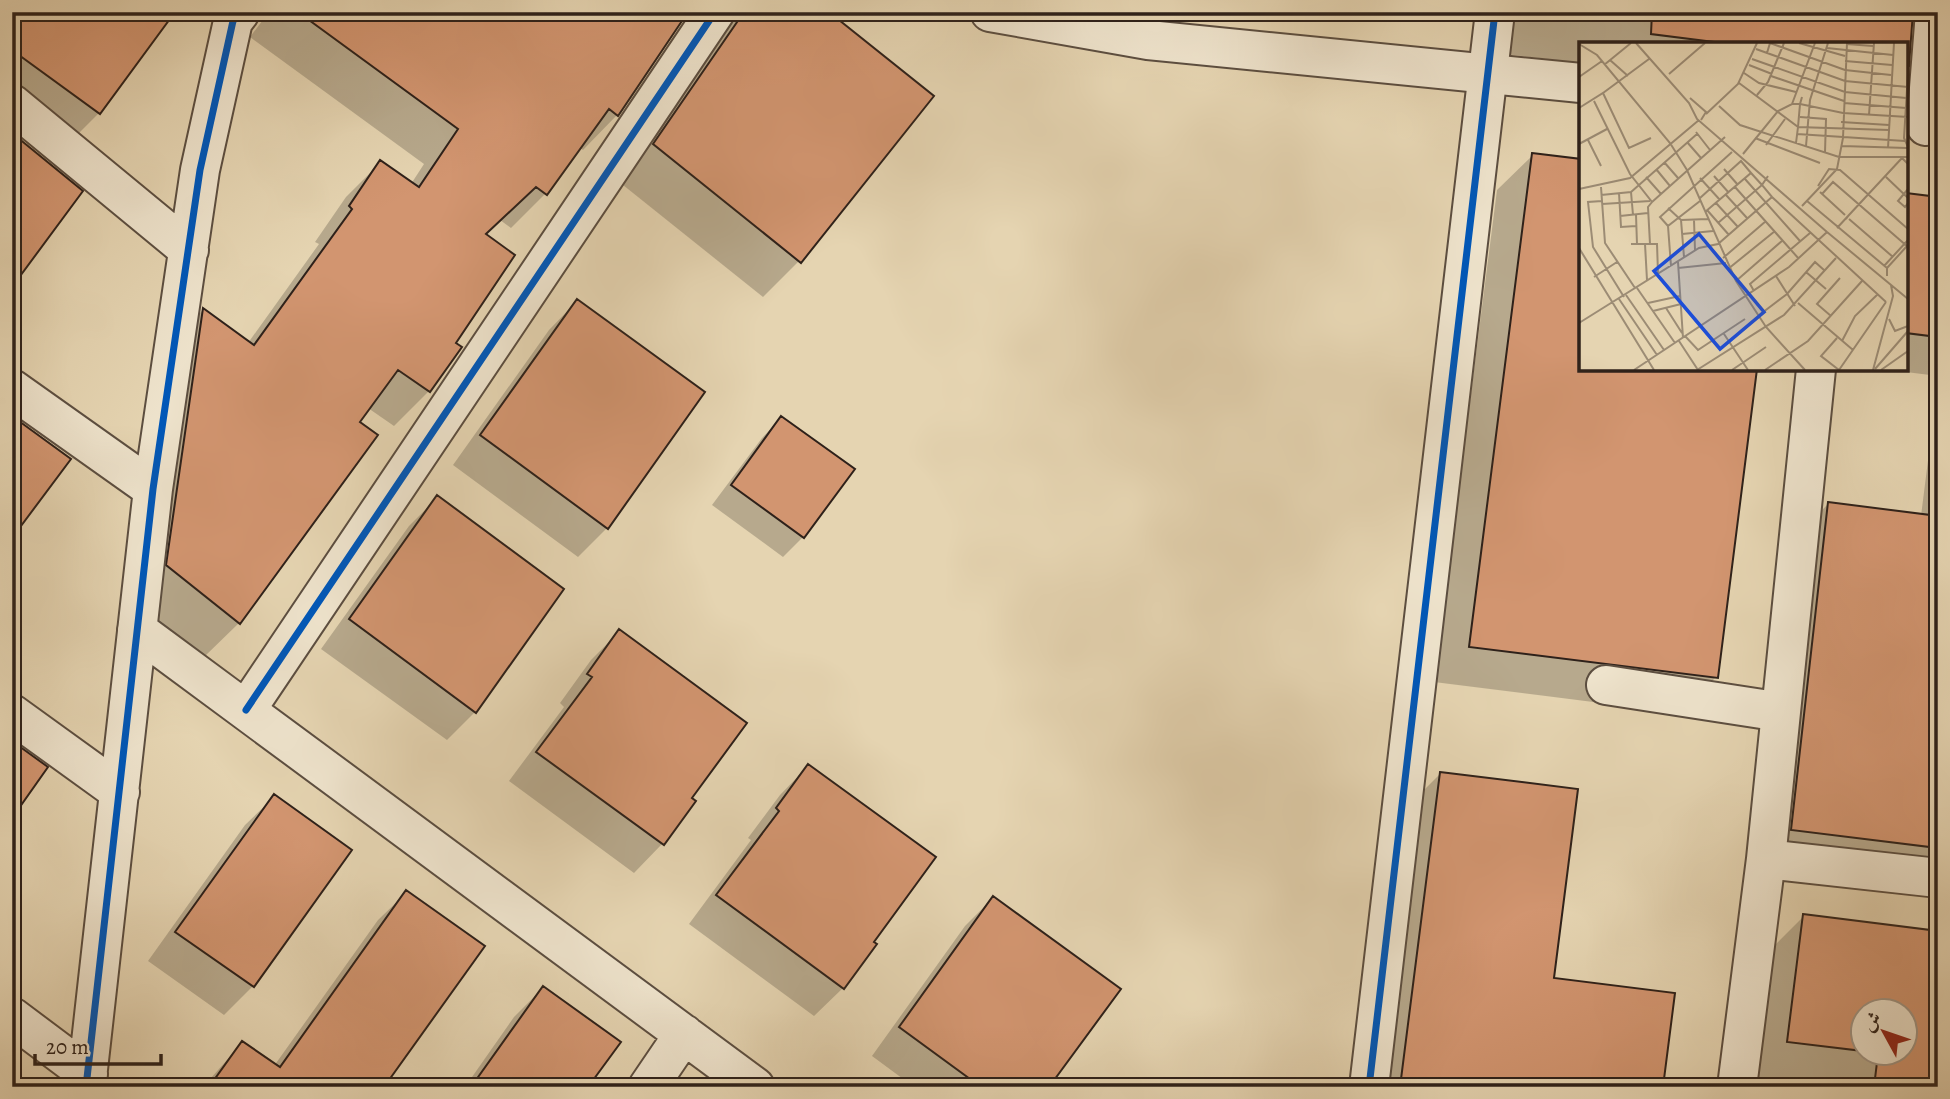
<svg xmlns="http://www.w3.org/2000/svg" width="1950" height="1099" font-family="Alegreya,Amiri,serif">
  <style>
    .shadow { fill: #0003; fill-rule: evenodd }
    .building { fill: #d29570; stroke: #2e211a; stroke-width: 2 }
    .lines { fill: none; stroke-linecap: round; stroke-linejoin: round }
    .minor-casing { stroke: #5c4e40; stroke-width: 42 }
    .tertiary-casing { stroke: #5c4e40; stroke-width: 42 }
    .minor { stroke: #eee3cc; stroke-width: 38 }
    .tertiary { stroke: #eee3cc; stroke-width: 38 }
    .cycleway-casing { stroke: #eee3cc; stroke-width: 11 }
    .cycleway { stroke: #0057b8; stroke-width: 7 }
    .inset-road { fill: none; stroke: #9c8c75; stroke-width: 2 }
    .view { fill: #1d4ed8; fill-opacity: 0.15; stroke: #1d4ed8; stroke-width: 3.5 }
    .inset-edge { fill: none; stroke: #2e211a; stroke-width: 3.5 }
  </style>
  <rect width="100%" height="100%" fill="#e5d4b1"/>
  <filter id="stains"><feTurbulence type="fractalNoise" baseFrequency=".00286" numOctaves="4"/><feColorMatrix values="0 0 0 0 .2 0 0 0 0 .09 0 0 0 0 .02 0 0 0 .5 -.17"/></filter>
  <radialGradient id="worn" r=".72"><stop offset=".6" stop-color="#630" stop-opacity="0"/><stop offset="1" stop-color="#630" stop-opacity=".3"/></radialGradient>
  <path class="shadow" d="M 12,12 L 99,113 L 63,149 L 12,112 Z
    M 269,12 L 676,12 L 684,16 L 617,115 L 583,150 L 579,147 L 545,194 L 511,228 L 500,220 L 484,235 L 453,343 L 460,348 L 429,391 L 394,426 L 368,408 L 239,623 L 204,657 L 133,600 L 169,344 L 203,310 L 248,343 L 319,244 L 315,242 L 346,197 L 381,162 L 411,184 L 424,164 L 250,37 Z
    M 739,12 L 826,12 L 799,261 L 763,297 L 618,181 L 692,71 Z
    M 1493,12 L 1938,12 L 1921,38 L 1912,26 L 1906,66 L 1906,44 L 1581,44 L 1581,63 L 1488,52 Z
    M 1533,155 L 1581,369 L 1716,677 L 1680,713 L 1434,682 L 1497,190 Z
    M 1906,195 L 1938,199 L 1938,376 L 1882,369 L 1906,369 Z
    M 577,301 L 607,528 L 578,557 L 453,465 L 549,330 Z
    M 1938,381 L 1938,888 L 1756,865 L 1793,540 L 1828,504 L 1921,516 Z
    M 781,418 L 803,537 L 783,557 L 712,505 L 762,438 Z
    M 437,498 L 475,712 L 447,740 L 321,649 L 409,526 Z
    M 619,632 L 690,798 L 694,801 L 662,844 L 634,873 L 509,781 L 564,707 L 560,703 L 591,660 Z
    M 808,766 L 872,942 L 843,988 L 814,1016 L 689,924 L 751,840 L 748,838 L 780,795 Z
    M 1440,774 L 1552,980 L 1662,1087 L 1369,1087 L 1404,810 Z
    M 274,797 L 350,850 L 253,986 L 224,1015 L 148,961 L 245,825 Z
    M 407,892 L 381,1087 L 203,1087 L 242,1043 L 274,1066 L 378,920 Z
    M 993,898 L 1049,1087 L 914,1087 L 872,1056 L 965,926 Z
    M 1804,916 L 1938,933 L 1938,1087 L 1825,1087 L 1751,1078 L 1768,952 ZM 1862,1012 L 1904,1012 L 1904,1054 L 1862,1054 Z
    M 543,988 L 586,1087 L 465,1087 L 514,1017 Z"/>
  <path class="building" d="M 12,12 L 175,12 L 100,114 L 12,50 Z
    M 298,12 L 680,12 L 686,15 L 618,116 L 609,109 L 547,195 L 536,187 L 486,234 L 515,255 L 456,343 L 462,347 L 430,392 L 398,370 L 360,422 L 378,435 L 240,624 L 166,565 L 203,308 L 254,345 L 352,209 L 349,206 L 380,160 L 419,187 L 458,129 Z
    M 744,12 L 829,12 L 934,96 L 801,263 L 653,144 Z
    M 1652,12 L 1913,12 L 1909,66 L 1906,65 L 1906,44 L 1730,44 L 1651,34 Z
    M 12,133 L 83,191 L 12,287 Z
    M 1532,153 L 1581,159 L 1581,369 L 1757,369 L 1718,678 L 1469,647 Z
    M 1906,193 L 1938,197 L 1938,337 L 1906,333 Z
    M 577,299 L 705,392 L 608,529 L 480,435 Z
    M 12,416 L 71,459 L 12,538 Z
    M 781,416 L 855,469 L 804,538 L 731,485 Z
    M 437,495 L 564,589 L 476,713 L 349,619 Z
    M 1828,502 L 1938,516 L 1938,848 L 1791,830 Z
    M 619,629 L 747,723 L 692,798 L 696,801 L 664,845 L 536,752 L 592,677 L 587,674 Z
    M 12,741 L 48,767 L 12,818 Z
    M 808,764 L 936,857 L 874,942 L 877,944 L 844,989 L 716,895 L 779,811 L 776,808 Z
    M 1440,772 L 1578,789 L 1554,978 L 1675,993 L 1663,1087 L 1400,1087 Z
    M 274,794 L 352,850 L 254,987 L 175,932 Z
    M 406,890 L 485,946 L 384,1087 L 209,1087 L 242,1041 L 280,1067 Z
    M 993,896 L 1121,989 L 1049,1087 L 981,1087 L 899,1027 Z
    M 1803,914 L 1938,931 L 1938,1087 L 1874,1087 L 1878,1054 L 1905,1054 L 1905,1012 L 1863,1012 L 1863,1051 L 1787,1042 Z
    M 543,986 L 621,1042 L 588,1087 L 471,1087 Z"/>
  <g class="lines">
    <defs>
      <path id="minor" d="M 990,12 L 1148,40 L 1581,83
        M 12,104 L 189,250
        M 1926,126 L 1935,12
        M 12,389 L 153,489
        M 137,630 L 755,1087
        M 1606,685 L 1781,712
        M 246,710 L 715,12
        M 12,714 L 120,792
        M 1766,859 L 1938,878
        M 12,1017 L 88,1074
        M 86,1087 L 153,489 L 200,170 L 233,21 L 240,12
        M 648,1087 L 684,1034
        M 1737,1087 L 1766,859 L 1816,369"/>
      <path id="tertiary" d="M 1369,1087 L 1495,12"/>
    </defs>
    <use href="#minor" class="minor-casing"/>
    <use href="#tertiary" class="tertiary-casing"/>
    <use href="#minor" class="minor"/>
    <use href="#tertiary" class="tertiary"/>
    <defs>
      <path id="cycleway" d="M 246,710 L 715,12
        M 86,1087 L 153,489 L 200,170 L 233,21 L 240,12
        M 1369,1087 L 1495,12"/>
    </defs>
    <use href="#cycleway" class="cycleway-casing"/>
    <use href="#cycleway" class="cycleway"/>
  </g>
  <g transform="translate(1579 42)">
    <rect width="329" height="329" fill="#e5d4b1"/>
    <path class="inset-road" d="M 57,1 L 110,61 L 118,77 L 248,190M 220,1 L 266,14M 0,2 L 18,13 L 91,101 L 108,128 L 157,239 L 187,285 L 226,328M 267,2 L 294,4M 248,6 L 314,13M 177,7 L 266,39 L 329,45M 188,11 L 191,1 L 266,28 L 312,33M 173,17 L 266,50 L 327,56M 31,18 L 49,34M 266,19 L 313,23M 25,23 L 52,1M 170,23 L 193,32M 165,31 L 180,41 L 217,50M 329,31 L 325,96 L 329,105M 90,32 L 126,1M 192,34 L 265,59M 0,35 L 23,19M 160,41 L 219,85 L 217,101M 24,51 L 70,17M 178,53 L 189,40 L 205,1M 223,55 L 221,62 L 264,71 L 329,75M 111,56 L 127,70 L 122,78M 15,59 L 51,132 L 73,160 L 69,165 L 71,202M 265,61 L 327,66M 213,62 L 236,1M 140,64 L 161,83 L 260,115 L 329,115M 0,66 L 24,51 L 50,106 L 72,96M 127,72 L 159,42 L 178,1M 290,73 L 295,1M 221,75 L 247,77 L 246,110M 262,80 L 310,83M 117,90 L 131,108M 218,92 L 326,99M 176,96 L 241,121M 9,98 L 22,124M 108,100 L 122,116M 0,102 L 28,87M 187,103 L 206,77M 227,104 L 231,58 L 249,1M 263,104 L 328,106M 309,106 L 315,1M 164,112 L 199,69 L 213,62 L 221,62 L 219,85 L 310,88M 85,120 L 99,136M 77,127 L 91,144M 145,127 L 159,143M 135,134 L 150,151M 189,134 L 183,143 L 193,155 L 307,260M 67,135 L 82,152M 307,135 L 329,156M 121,136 L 141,158M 166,137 L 221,199M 239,144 L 250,127 L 261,128 L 329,187M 22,145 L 26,201 L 56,246M 156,145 L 220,217M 0,147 L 51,136 L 120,78M 329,147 L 319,159 L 326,165 L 329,161M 52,150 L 54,173M 241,150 L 266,173M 40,151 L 42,185 L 57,184M 243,152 L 254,140 L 329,205M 22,153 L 52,150 L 118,92M 147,153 L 168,176M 121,156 L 162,119 L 172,131M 23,159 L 9,160 L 14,205 L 45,255M 228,159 L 308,226M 73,160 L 146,95M 137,161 L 159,185M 23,162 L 71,159M 223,164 L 258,127 L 264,96 L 268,1M 89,166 L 102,178 L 105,215M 128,168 L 150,193M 126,170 L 172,131 L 183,143 L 139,181M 57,173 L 58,202M 270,173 L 323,116 L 329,122M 41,174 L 69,171M 270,177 L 314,215M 102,178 L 129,177M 115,178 L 116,208M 89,184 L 81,175 L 153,110M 258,186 L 270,173 L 267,177M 248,190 L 329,257M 103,192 L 134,189M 52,202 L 78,202 L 79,231M 66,202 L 68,238M 0,206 L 75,328M 144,216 L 187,179M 99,220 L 104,296M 92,224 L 89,184 L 121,159M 305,224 L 329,198M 99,226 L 147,221M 149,227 L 196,189M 227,230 L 247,247M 197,234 L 216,264M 308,234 L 308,226 L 328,204M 15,235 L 38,220M 157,239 L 204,198M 58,246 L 96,301M 175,249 L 171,242 L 231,191M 47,253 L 85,308M 40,257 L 78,313M 69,261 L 101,254M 219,261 L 274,308M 87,266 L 103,291M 74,269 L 102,262M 179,274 L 208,252 L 236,220 L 245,228M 252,274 L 238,262 L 261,236M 310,277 L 316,289 L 329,284M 0,281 L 120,206 L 139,202 L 193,155M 145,292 L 169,328M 106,294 L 119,308 L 166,277M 258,296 L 242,314 L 260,328M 100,299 L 119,328M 263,299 L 276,274 L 299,252M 296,327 L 329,289M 55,328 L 210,225 L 248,190M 118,328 L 205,273 L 257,216M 153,328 L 187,305M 186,328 L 229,299 L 283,239M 260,328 L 307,260M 294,328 L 314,254 L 312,243M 302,328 L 329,309"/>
    <path class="view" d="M 120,192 L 185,270 L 141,307 L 75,229 Z"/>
    <rect width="329" height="329" class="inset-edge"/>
  </g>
  <rect width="1950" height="1099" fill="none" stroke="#e5d4b1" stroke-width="42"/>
  <rect x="14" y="14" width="1922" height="1071" fill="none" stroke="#2e211a" stroke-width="3.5"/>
  <rect x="21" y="21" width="1908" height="1057" fill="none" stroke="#2e211a" stroke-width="2"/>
  <g transform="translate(1884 1032) rotate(310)"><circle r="33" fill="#eee3cc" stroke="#a19585" stroke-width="2"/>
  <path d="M0-5L12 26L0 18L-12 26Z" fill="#8f2418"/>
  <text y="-10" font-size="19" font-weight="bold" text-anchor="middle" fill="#2e211a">ش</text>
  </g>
  <path d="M35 1054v10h126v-10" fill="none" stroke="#2e211a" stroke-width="3.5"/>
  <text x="46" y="1054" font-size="21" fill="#2e211a" stroke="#eee3cc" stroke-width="5" paint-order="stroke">20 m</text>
  <rect width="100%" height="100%" filter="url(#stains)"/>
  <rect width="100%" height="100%" fill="url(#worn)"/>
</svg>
